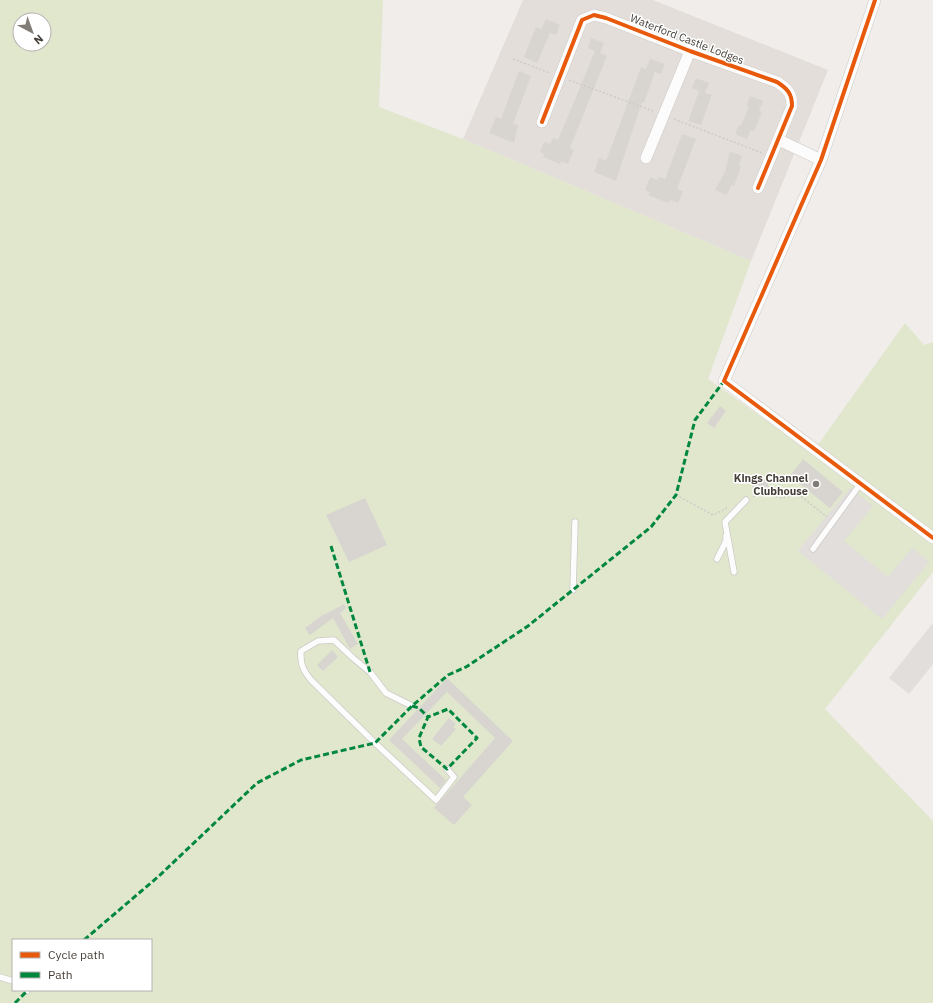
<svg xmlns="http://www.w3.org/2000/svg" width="933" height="1003" font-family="'IBM Plex Sans',sans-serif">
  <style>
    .residential { fill: #e3ded9 }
    .green { fill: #e1e7cd; fill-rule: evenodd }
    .parking { fill: #e1dedc }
    .building { fill: #d8d5d1 }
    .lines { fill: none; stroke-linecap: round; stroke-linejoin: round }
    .lane-casing { stroke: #ccc9c7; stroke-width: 7 }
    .street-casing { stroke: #ccc9c7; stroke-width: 12 }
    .path { stroke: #cecbc8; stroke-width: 1.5; stroke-dasharray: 2 2; stroke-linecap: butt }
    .lane { stroke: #fdfcfc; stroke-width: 5.5 }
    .street { stroke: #fdfcfc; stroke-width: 11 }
    .quiet { stroke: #00873e; stroke-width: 3; stroke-dasharray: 6 3; stroke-linecap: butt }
    .cycleway-casing { stroke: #fff; stroke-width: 6 }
    .cycleway { stroke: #e8590c; stroke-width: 4 }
    .poi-dot { fill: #817b76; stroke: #fff; stroke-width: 1.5 }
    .labels { text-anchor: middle; stroke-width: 3; stroke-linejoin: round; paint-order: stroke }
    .street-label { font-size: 11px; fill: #453e38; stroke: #fff }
    .poi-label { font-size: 11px; font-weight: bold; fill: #453e38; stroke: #fff; text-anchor: end }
  </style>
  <rect width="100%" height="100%" fill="#f0edea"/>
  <path class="residential" d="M 523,0 L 653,0 L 828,70 L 751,261 L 463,139 Z"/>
  <path class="green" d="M 0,0 L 383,0 L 379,107 L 463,139 L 751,261 L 708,379 L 808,450 L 817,446 L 905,323 L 924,345 L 933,342 L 933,572 L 825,709 L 933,821 L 933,1003 L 0,1003 ZM 20,20 L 44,20 L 44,44 L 20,44 ZM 13,940 L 151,940 L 151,990 L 13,990 Z"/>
  <path class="parking" d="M 850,488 L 873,506 L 844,541 L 888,577 L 912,548 L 929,562 L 882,619 L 798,551 Z
    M 933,623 L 933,664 L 909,694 L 889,678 Z"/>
  <path class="building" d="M 546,19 L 560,25 L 556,35 L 550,33 L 537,63 L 524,57 L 536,27 L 541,29 Z
    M 591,38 L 604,43 L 600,53 L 607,56 L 570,148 L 574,150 L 568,164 L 561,161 L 560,164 L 543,157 L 544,154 L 540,152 L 544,142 L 550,144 L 553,138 L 558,140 L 595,51 L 588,48 Z
    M 650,59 L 665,64 L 661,74 L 655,72 L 644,103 L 642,102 L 616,181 L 594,172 L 599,158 L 606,161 L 641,67 L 646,69 Z
    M 519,71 L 531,76 L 513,124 L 518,125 L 514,143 L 489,133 L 496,117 L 501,119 Z
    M 696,78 L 709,83 L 705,93 L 692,88 Z
    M 699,91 L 712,95 L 701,125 L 688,121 Z
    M 750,96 L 763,101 L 759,111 L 762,112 L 754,131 L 751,130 L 747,139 L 735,134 L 739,125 L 741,126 L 749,106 L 746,106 Z
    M 682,134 L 696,139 L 677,189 L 683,191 L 678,203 L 670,200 L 668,203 L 648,195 L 650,192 L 645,190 L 650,177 L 657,180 L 659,177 L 665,179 Z
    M 730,151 L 742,156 L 739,166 L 741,167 L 734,186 L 731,185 L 727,195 L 715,190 L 725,172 Z
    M 720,406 L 726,411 L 714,428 L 707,423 Z
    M 803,459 L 843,492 L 830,508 L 790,476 Z
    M 766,479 L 769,487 L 755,492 L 752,485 Z
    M 365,498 L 387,545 L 349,562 L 326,515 Z
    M 344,604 L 346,608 L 340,613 L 358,644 L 350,649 L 333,618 L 310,635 L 305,628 L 324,614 L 324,615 Z
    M 332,650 L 338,657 L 323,671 L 317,665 Z
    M 447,678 L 513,741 L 463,797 L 472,805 L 454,825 L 434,808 L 495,738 L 447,692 L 402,739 L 446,780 L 440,788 L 389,740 Z
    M 449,718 L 456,724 L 453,727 L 456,729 L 441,746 L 432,739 Z"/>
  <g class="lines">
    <defs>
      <path id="lane" d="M 813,549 L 861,483
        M 717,559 L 726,541 L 726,536
        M 734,572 L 725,522 L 746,500
        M 573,590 L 575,522
        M 412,706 L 386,693 L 370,672 L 353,658 L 334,640 L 318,641 L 301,651 C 300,664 303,670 311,680 L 375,743 L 436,800 L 454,777 L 447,769
        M 0,977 L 13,981
        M 25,990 L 27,991"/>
      <path id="street" d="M 875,0 L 821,160 L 724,381 L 933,538
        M 542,122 L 582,20 L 594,15 L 606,18 L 690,51 L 777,82 C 788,89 792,94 792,106 L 758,188
        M 779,140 L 821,160
        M 646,158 L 690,51"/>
    </defs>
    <use href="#lane" class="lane-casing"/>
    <use href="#street" class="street-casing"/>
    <path class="path" d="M 513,59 L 550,73
      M 569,80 L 653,111
      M 674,119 L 762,153
      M 676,495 L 713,515 L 727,508
      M 753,497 L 759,493 L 783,498 L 797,493 L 827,517"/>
    <use href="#lane" class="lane"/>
    <use href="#street" class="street"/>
    <path class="quiet" d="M 331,546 L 370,672
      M 412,706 L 419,708 L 428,717 L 419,738 L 421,747 L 447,769 L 477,738 L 448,709 L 428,717
      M 84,940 L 159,876 L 257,783 L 301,760 L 375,743 L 412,706 L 448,675 L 466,667 L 528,626 L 651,527 L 676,495 L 695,420 L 724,381
      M 15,1003 L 28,990"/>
    <defs>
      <path id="cycleway" d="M 875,0 L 821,160 L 724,381 L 933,538
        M 542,122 L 582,20 L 594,15 L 606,18 L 690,51 L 777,82 C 788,89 792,94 792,106 L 758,188"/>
    </defs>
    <use href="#cycleway" class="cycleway-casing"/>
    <use href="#cycleway" class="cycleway"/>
  </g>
  <circle class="poi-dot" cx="816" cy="484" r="4"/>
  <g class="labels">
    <g class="street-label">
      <text transform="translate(687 39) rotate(21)" y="4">Waterford Castle Lodges</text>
    </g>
    <g class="poi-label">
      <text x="808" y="482">Kings Channel<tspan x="808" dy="13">Clubhouse</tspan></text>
    </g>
  </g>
  <rect x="12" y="939" width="140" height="52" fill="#ffffff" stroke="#b5b2af"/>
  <rect x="20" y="952" width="20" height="6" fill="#e8590c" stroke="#b5b2af"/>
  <text x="48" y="959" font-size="12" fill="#453e38">Cycle path</text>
  <rect x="20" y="972" width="20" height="6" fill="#00873e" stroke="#b5b2af"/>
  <text x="48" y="979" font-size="12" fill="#453e38">Path</text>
  <g transform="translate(32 32) rotate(139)"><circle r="19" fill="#ffffff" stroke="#b5b2af"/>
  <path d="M0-3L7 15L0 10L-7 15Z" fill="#817b76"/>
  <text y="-6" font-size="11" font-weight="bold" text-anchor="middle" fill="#453e38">N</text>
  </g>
</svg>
